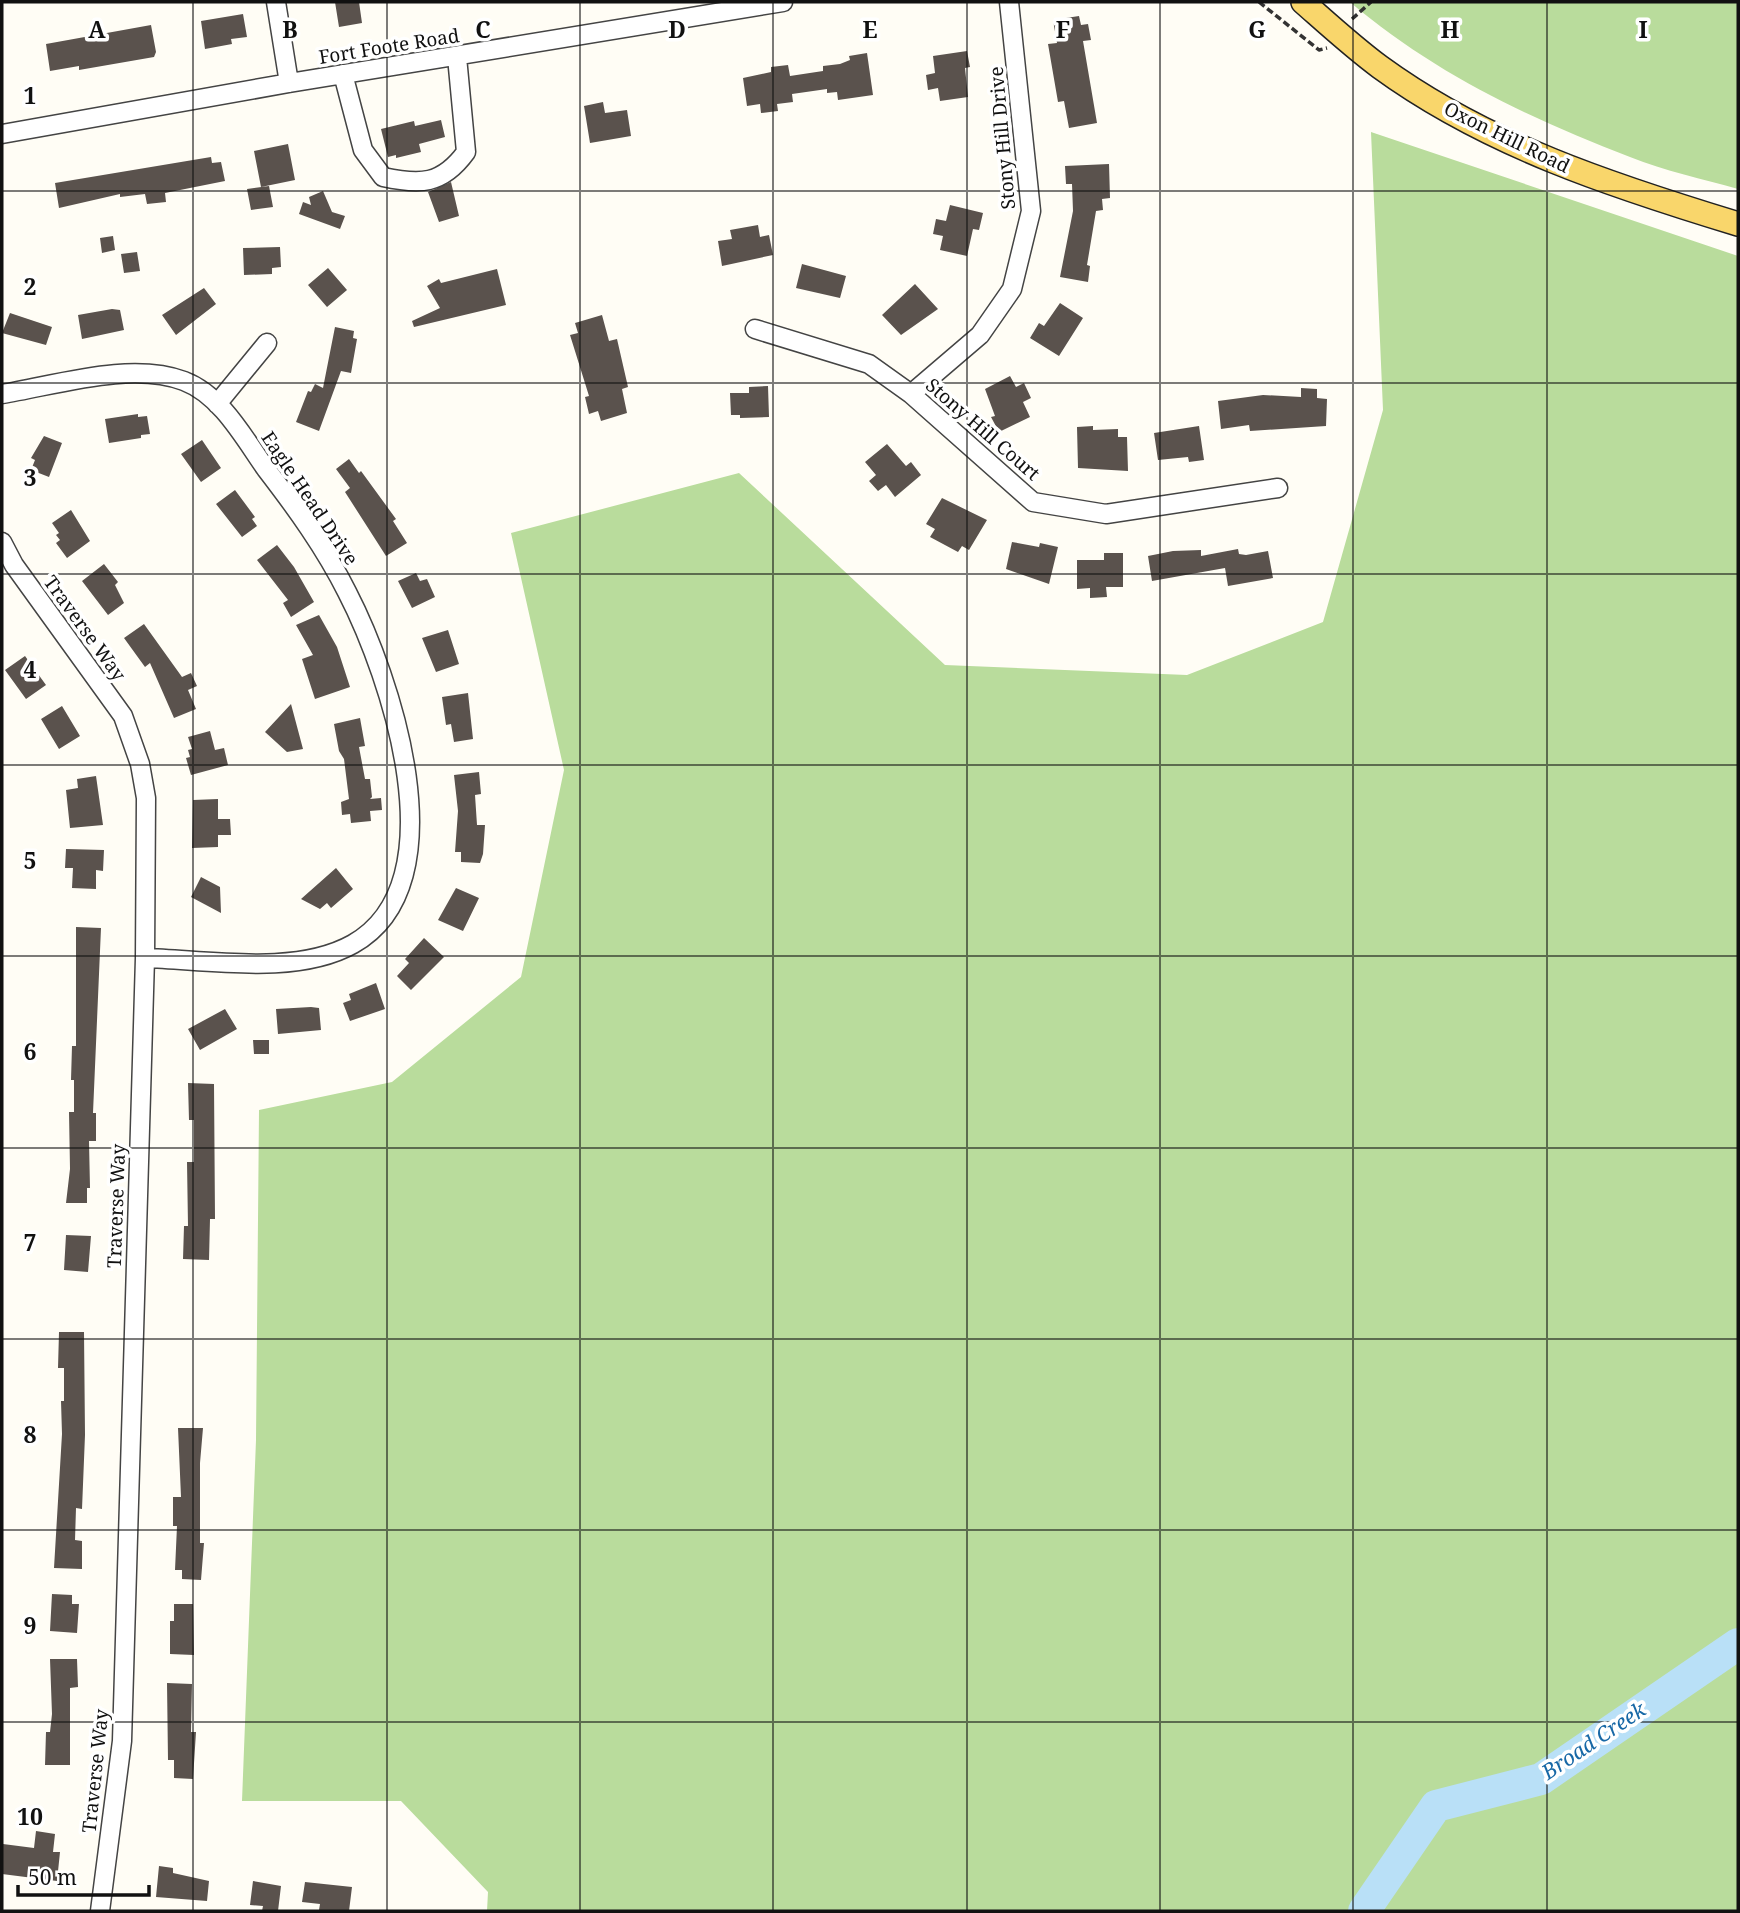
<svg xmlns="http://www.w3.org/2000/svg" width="1740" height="1913" font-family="'Noto Serif',serif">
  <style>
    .forest { fill: #b9dc9c }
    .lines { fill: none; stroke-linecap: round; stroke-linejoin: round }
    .river { stroke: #b9e0f7; stroke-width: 32 }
    .building { fill: #5a524d }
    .minor-casing { stroke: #444; stroke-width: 21 }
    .major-casing { stroke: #222; stroke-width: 26 }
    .path { stroke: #333; stroke-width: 3.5; stroke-dasharray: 7 3.5; stroke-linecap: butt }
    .minor { stroke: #fff; stroke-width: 18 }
    .major { stroke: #f9d66b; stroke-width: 23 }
    .grid { fill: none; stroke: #111; stroke-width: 2; stroke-opacity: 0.55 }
    .labels { text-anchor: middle; stroke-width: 7; stroke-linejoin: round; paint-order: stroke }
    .street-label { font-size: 19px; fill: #111; stroke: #fff }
    .water-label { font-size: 21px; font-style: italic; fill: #1768a6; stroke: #fff }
    .grid-label { font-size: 23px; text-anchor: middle; font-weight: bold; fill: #111; stroke: #fff; stroke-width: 7; stroke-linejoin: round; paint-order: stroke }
  </style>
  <rect width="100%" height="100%" fill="#fffdf5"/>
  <path class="forest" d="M 1350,2 L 1738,2 L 1738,189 C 1703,179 1665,171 1630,157 C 1530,119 1432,72 1350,2 Z
    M 1371,132 L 1738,256 L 1738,1911 L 487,1911 L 488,1892 L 401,1801 L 242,1801 L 256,1440 L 259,1110 L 392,1082 L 521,977 L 564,770 L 511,533 L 739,473 L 945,665 L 1187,675 L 1323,622 L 1383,410 Z"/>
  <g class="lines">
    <path class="river" d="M 1364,1911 L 1436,1806 L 1541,1779 L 1738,1644"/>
  </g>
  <path class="building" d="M 335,2 L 359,2 L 362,23 L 339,27 Z
    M 243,14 L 247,37 L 231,39 L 232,44 L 205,49 L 201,21 Z
    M 1079,16 L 1081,25 L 1088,24 L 1091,40 L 1083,41 L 1097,123 L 1069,128 L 1064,101 L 1058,102 L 1048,44 L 1057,43 L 1053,20 Z
    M 151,25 L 156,52 L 154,57 L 79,70 L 79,66 L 50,71 L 46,44 Z
    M 967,51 L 970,67 L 965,68 L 968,97 L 940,101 L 938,88 L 928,90 L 926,75 L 935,73 L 933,56 Z
    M 867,53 L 873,95 L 838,100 L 837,92 L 827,93 L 827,89 L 792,94 L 793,102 L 777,104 L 778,111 L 761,113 L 760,104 L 747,106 L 743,78 L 771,72 L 771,67 L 788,65 L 790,76 L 823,71 L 823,66 L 840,64 L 850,60 L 849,56 Z
    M 603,102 L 605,113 L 627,110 L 631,136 L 590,143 L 584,106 Z
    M 441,120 L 445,137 L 419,144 L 421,152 L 396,158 L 396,155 L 388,157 L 381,129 L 414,121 L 415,126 Z
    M 288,144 L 295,180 L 261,187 L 254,151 Z
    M 211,157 L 212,163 L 221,162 L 225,181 L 165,193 L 166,202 L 147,204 L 145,194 L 120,197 L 120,194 L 59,208 L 55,183 Z
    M 1109,164 L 1110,198 L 1102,199 L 1103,210 L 1096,211 L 1087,265 L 1090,266 L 1088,282 L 1060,277 L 1073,211 L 1072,184 L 1066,184 L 1065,166 Z
    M 451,182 L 459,216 L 439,222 L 428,192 Z
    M 269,186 L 273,207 L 251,210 L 247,189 Z
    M 323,191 L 332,212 L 345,216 L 340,229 L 299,214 L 303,202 L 311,205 L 309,197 Z
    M 950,205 L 983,213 L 979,230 L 973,229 L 967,256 L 940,250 L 943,236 L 933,234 L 936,219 L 946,221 Z
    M 758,225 L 760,237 L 769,235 L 773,255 L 722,266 L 718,241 L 732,239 L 730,230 Z
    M 113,236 L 115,250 L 102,253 L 100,238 Z
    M 280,247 L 281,267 L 272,268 L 272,274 L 244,275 L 243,248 Z
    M 137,252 L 140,271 L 124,273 L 121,254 Z
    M 802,264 L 846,276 L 840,298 L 796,288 Z
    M 328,268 L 347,290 L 327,307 L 308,285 Z
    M 497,269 L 506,305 L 414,327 L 412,321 L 440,308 L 427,286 L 439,279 L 441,283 Z
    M 915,284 L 938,309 L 901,335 L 882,315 Z
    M 204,288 L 216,304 L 176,335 L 162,315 Z
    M 1060,303 L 1083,318 L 1059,356 L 1030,338 L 1039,323 L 1044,326 Z
    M 112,309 L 120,310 L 124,330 L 82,339 L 78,315 Z
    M 10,313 L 52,327 L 46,345 L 2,333 Z
    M 602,315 L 609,341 L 617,339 L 628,387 L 622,389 L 627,413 L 601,421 L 598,411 L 589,414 L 585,397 L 589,396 L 570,335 L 578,333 L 575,323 Z
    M 335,327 L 354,331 L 353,338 L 357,339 L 351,373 L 341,371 L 319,431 L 296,422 L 308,391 L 311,392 L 315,384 L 323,388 Z
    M 1010,376 L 1016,387 L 1024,383 L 1031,398 L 1023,402 L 1030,417 L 999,432 L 991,417 L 995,416 L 985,389 Z
    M 768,386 L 769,417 L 740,418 L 740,415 L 731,415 L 730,393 L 749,393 L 749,387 Z
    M 1301,388 L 1317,389 L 1317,398 L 1327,399 L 1326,426 L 1250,431 L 1249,425 L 1221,429 L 1218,401 L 1263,395 L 1301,397 Z
    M 138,414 L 138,417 L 147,416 L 150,434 L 141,435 L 141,438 L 109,443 L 105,419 Z
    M 1093,426 L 1093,430 L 1118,429 L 1118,437 L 1127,437 L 1128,471 L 1078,468 L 1077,427 Z
    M 1199,426 L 1204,460 L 1189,462 L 1188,457 L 1158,460 L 1154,433 Z
    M 44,436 L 62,443 L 49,477 L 31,470 L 35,460 L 31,458 Z
    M 202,440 L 221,468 L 201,482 L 181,454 Z
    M 887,444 L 906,466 L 911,462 L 921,475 L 895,497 L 886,485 L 878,491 L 869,481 L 876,475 L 865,462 Z
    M 349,459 L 359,473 L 361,471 L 396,519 L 393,521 L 407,543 L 386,556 L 345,492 L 350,488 L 336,469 Z
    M 235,490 L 255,517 L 252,519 L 257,526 L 242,537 L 216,504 Z
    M 942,498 L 987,520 L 969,550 L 962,546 L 958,552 L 930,537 L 935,529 L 926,524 Z
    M 71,510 L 90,541 L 67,558 L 56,543 L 60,540 L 56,535 L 59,533 L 52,523 Z
    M 1012,542 L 1039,547 L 1040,543 L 1058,547 L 1049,584 L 1006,569 Z
    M 277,545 L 294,567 L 314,602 L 291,617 L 283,603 L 288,600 L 257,560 Z
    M 1238,549 L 1239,554 L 1246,555 L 1268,551 L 1273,578 L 1228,586 L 1225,568 L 1152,581 L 1148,556 L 1173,551 L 1201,550 L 1201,556 Z
    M 1104,553 L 1123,553 L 1123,587 L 1106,587 L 1107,597 L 1090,598 L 1090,588 L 1077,589 L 1077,560 L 1104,560 Z
    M 104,564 L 118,582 L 115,585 L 124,603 L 108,615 L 82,581 Z
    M 416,573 L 420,581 L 427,579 L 435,597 L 412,608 L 398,581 Z
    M 319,615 L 337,647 L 350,687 L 315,699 L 302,659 L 313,655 L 296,625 Z
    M 144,624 L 182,677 L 191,673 L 197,686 L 188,690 L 196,709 L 174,718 L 150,663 L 145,667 L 124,638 Z
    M 448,630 L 459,664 L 436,672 L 422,638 Z
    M 25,656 L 46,685 L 26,699 L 5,670 Z
    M 468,693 L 473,739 L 454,742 L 451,724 L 446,725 L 442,697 Z
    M 291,704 L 303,749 L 287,752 L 265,732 Z
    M 62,706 L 80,736 L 59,749 L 41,719 Z
    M 360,718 L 365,746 L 359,747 L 365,779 L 370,779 L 372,797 L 370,799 L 381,798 L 382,810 L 370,811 L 371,821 L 351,823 L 350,814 L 342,815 L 341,802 L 349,799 L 344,759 L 339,751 L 334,724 Z
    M 210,731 L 215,750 L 224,748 L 228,765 L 191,775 L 186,758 L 190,757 L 188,750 L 192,749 L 188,737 Z
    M 479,772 L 481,794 L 475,795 L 477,825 L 485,825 L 483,854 L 480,863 L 461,862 L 461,852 L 455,852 L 458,811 L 454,775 Z
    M 96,776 L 103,825 L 70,828 L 66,790 L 78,788 L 77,779 Z
    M 218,799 L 218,819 L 230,819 L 231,835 L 218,835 L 218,847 L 192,848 L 193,800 Z
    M 66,849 L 104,850 L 103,871 L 96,870 L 96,889 L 72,888 L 73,868 L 65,868 Z
    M 336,868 L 353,889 L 331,908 L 327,903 L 320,909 L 301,899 Z
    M 201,877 L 220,887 L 221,913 L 191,897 Z
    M 456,888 L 479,898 L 463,931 L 438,920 Z
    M 76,927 L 101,928 L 93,1113 L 96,1113 L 96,1141 L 89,1141 L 90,1188 L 87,1188 L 87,1203 L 66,1203 L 70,1169 L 69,1112 L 74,1112 L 74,1080 L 71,1080 L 72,1046 L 76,1046 Z
    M 424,938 L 444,957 L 411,990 L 397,976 L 409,963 L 405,959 Z
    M 376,983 L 385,1009 L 350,1021 L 343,1003 L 351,1000 L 349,994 Z
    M 311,1007 L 319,1008 L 321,1030 L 278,1034 L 276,1009 Z
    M 225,1009 L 237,1029 L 200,1050 L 188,1029 Z
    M 253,1040 L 269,1040 L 269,1054 L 254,1054 Z
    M 188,1083 L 214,1084 L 215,1219 L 210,1219 L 209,1260 L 183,1259 L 184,1226 L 188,1226 L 187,1162 L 194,1162 L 194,1120 L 189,1120 Z
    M 66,1235 L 91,1236 L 88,1272 L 64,1270 Z
    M 59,1332 L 84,1332 L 85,1435 L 82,1509 L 76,1508 L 75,1540 L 82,1541 L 82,1569 L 54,1568 L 62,1434 L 61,1401 L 64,1401 L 64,1368 L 58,1368 Z
    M 178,1428 L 203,1428 L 200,1463 L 200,1543 L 204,1543 L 201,1580 L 182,1579 L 182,1570 L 175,1570 L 177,1526 L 173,1526 L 173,1497 L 181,1497 Z
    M 52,1594 L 72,1595 L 72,1604 L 79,1604 L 77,1633 L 50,1631 Z
    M 174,1604 L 193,1604 L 194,1655 L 170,1654 L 170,1621 L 174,1621 Z
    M 50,1659 L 77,1659 L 78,1687 L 70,1688 L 70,1765 L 45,1765 L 46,1732 L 50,1732 L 52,1714 Z
    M 167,1683 L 192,1684 L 191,1732 L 196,1732 L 193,1779 L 174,1778 L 174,1760 L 168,1760 Z
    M 36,1831 L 55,1834 L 53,1852 L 60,1852 L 57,1881 L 2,1874 L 3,1844 L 34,1848 Z
    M 159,1866 L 173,1868 L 173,1873 L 209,1881 L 207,1901 L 156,1897 Z
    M 253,1881 L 281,1886 L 278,1911 L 262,1911 L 263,1906 L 250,1905 Z
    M 305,1882 L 352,1887 L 349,1911 L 319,1910 L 320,1904 L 302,1902 Z"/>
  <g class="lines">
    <defs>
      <path id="minor" d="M 276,2 L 289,83
        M 343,74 L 363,150 L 383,177 C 420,185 442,185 466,152 L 457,57
        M 2,134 L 289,83 L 783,2
        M 755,329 L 869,364 L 911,394 L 1033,502 L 1106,514 L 1278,488
        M 2,394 C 57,385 131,361 184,381 C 221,395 244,438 266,469 C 296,508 325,548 347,592 C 390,675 461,883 353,944 C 296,976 209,960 145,958
        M 911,394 L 980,335 L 1012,289 L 1031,211 L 1009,2
        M 217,404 L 267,343
        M 2,542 L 14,565 L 123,716 L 140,764 L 146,798 L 145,958 L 122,1741 L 100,1911"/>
      <path id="major" d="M 1303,2 C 1328,24 1353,47 1380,67 C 1487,145 1613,186 1738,224"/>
    </defs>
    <use href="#minor" class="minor-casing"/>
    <use href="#major" class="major-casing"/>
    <path class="path" d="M 1259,2 L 1319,50 L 1327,48
      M 1352,19 L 1371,2"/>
    <use href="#minor" class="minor"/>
    <use href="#major" class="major"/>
  </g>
  <path class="grid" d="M 193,2 L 193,1911M 387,2 L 387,1911M 580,2 L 580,1911M 773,2 L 773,1911M 967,2 L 967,1911M 1160,2 L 1160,1911M 1353,2 L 1353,1911M 1547,2 L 1547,1911M 2,191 L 1738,191M 2,383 L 1738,383M 2,574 L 1738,574M 2,765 L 1738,765M 2,956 L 1738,956M 2,1148 L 1738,1148M 2,1339 L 1738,1339M 2,1530 L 1738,1530M 2,1722 L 1738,1722"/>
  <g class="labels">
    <g class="street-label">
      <text transform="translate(389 46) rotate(-9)" y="7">Fort Foote Road</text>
      <text transform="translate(1507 137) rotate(26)" y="7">Oxon Hill Road</text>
      <text transform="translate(1002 138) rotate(-95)" y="7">Stony Hill Drive</text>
      <text transform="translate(983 429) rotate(41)" y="7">Stony Hill Court</text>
      <text transform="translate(310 498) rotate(56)" y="7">Eagle Head Drive</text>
      <text transform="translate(85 628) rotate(54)" y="7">Traverse Way</text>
      <text transform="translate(116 1206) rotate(-88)" y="7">Traverse Way</text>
      <text transform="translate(95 1771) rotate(-84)" y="7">Traverse Way</text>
    </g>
    <g class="water-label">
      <text transform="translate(1594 1741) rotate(-34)" y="7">Broad Creek</text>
    </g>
  </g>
  <g class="grid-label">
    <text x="97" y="38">A</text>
    <text x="290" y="38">B</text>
    <text x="483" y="38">C</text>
    <text x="677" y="38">D</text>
    <text x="870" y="38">E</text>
    <text x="1063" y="38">F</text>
    <text x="1257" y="38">G</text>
    <text x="1450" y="38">H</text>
    <text x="1643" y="38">I</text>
    <text x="30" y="104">1</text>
    <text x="30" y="295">2</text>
    <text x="30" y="486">3</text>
    <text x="30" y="678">4</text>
    <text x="30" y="869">5</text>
    <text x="30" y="1060">6</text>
    <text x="30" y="1251">7</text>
    <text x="30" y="1443">8</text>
    <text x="30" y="1634">9</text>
    <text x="30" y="1825">10</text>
  </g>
  <rect width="1740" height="1913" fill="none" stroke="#111111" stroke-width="7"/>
  <path d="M18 1885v10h131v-10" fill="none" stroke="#111111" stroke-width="3.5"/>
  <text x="28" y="1885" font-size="21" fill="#111111" stroke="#ffffff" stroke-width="5" paint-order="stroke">50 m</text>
</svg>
